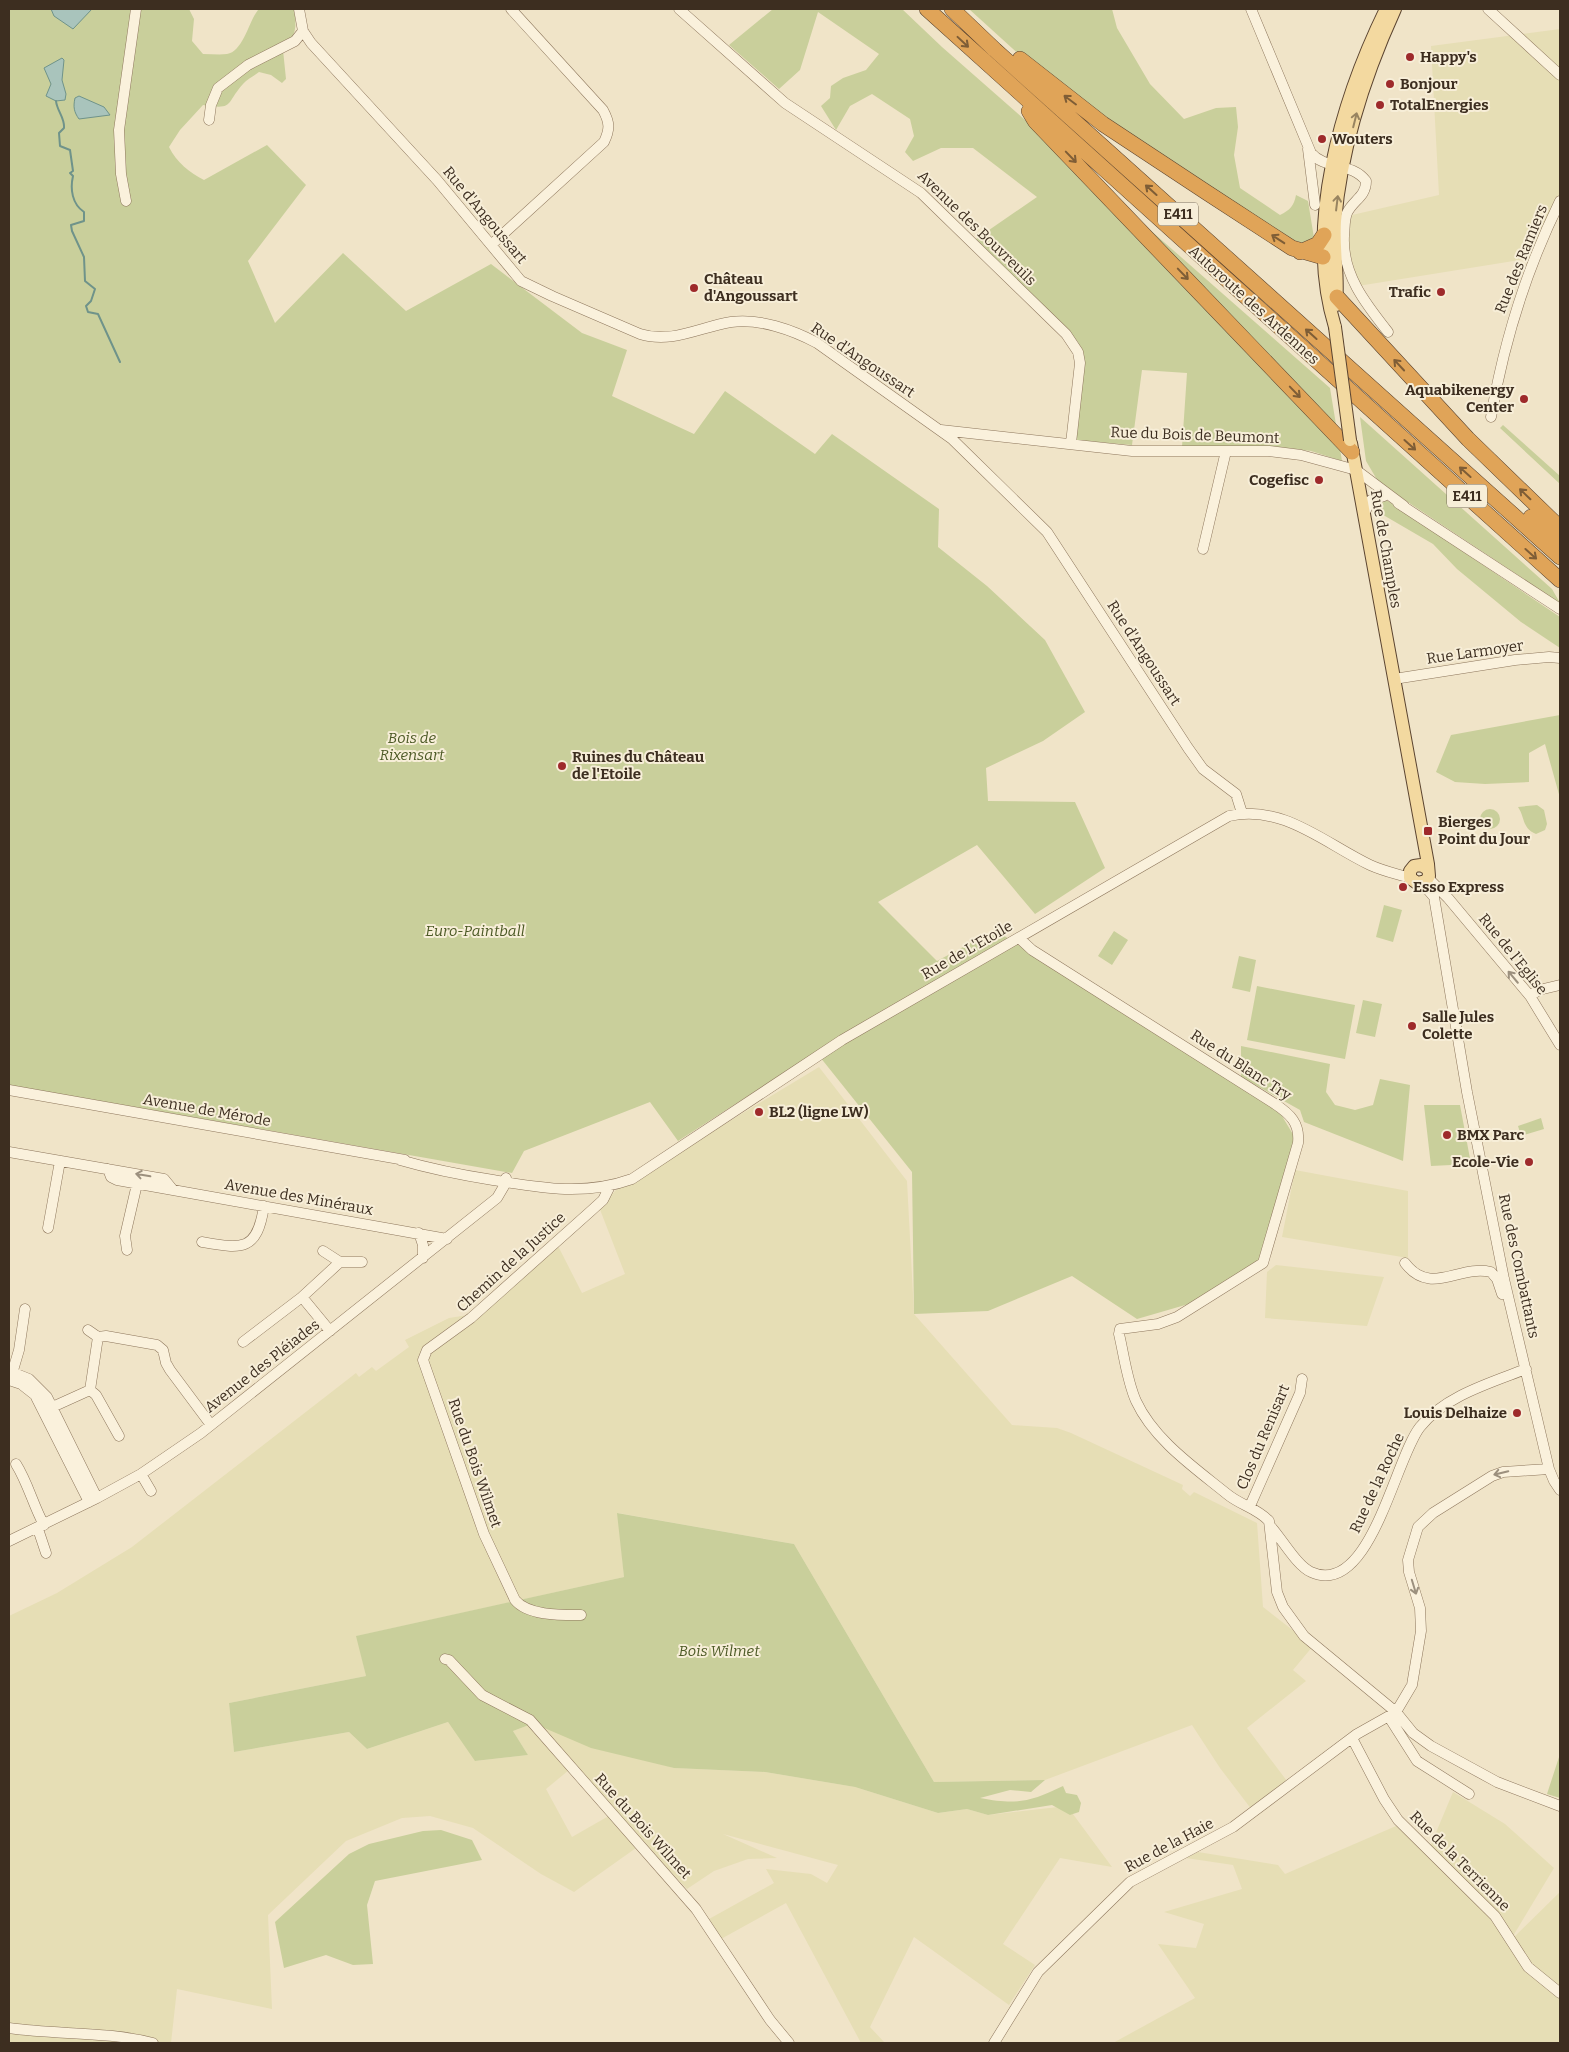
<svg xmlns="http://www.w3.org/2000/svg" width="1569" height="2052" font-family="Bitter,serif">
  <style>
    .farmland { fill: #e6deb5 }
    .green { fill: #c9cf9b }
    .water { fill: #a9c4bc; stroke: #6f938a }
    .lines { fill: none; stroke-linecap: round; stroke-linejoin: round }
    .stream { stroke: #6f938a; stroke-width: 2 }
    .minor-casing { stroke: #8d765c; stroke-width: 11 }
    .major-casing { stroke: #5b4430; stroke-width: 14 }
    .highway-casing { stroke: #5b4430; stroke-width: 16 }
    .minor { stroke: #faf1dc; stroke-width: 10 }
    .major { stroke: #f3d9a0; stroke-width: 12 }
    .highway { stroke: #e0a458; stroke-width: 15 }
    .major-bridge-casing { stroke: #5b4430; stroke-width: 14; stroke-linecap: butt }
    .major-bridge { stroke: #f3d9a0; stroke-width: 12 }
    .oneway { stroke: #7e5d36 }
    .oneway2 { stroke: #988460 }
    .oneway3 { stroke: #9c907e }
    .poi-dot { fill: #9e2a2b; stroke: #f7eed8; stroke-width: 2 }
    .labels { text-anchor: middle; stroke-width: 4; stroke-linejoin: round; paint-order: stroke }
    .shield { fill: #f7eed8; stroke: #756857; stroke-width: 1 }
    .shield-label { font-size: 14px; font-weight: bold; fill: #3d2e20 }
    .poi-label { font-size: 15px; font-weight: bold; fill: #3d2e20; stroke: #f7eed8; text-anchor: start }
    .street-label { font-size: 15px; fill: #3d2e20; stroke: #f7eed8 }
    .park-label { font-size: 15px; font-style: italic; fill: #4d5a26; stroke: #f7eed8 }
  </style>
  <rect width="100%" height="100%" fill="#f0e4c8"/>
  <path class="farmland" d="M 1560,29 L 1560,195 L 1533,258 L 1358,286 L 1348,254 L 1348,227 L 1352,215 L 1439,195 L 1431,46 Z
    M 819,1067 L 907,1181 L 914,1314 L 1012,1425 L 1057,1428 L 1071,1433 L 1183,1485 L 1182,1489 L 1190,1496 L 1194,1492 L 1257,1523 L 1263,1607 L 1313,1646 L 1293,1670 L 1306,1681 L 1247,1728 L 1287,1781 L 1252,1810 L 1220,1768 L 1192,1725 L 1045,1780 L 934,1782 L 794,1544 L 618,1513 L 624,1577 L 357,1636 L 366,1676 L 229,1703 L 234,1752 L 349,1732 L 367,1749 L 448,1722 L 476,1761 L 528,1755 L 513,1731 L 529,1725 L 569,1770 L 546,1789 L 572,1837 L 614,1813 L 527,1721 L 674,1768 L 765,1772 L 855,1787 L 938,1813 L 967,1809 L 988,1815 L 1067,1806 L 1112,1867 L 1060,1858 L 1003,1944 L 1035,1965 L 1009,2005 L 914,1937 L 870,2027 L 885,2043 L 861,2043 L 786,1903 L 721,1939 L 709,1919 L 774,1883 L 766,1869 L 811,1874 L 827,1883 L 838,1865 L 723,1834 L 777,1858 L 748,1859 L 714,1871 L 687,1889 L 643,1843 L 574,1892 L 541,1874 L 473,1828 L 430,1816 L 402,1818 L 346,1841 L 268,1915 L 272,2009 L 177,1989 L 171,2043 L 9,2043 L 9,1616 L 57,1593 L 132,1547 L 356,1373 L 359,1377 L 372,1367 L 376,1371 L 409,1347 L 405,1340 L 449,1318 L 468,1315 L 556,1242 L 582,1293 L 625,1274 L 599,1207 L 616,1190 Z
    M 1295,1170 L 1408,1191 L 1408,1258 L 1282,1237 Z
    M 1276,1265 L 1384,1277 L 1367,1326 L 1265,1318 L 1267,1272 Z
    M 1453,1792 L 1505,1824 L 1554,1868 L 1510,1941 L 1560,1892 L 1560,2043 L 1113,2043 L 1195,1998 L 1158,1944 L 1196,1948 L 1204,1924 L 1164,1912 L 1242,1889 L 1233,1865 L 1186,1858 L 1198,1852 L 1278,1865 L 1285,1874 L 1396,1826 L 1427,1854 Z"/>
  <path class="green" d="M 9,9 L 189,9 L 194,19 L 192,41 L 203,54 C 211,54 220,55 227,54 C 243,52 249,21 258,10 L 294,9 C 297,27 296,37 283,50 L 286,79 L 282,83 L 271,75 L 259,72 C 254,76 247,79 243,84 C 225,104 235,110 203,105 L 180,130 L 169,147 C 177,163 189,172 204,180 L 267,145 L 306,185 L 248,261 L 275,323 L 343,253 L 406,311 L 491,264 L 582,333 L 627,350 L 612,396 L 694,434 L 725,391 L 815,454 L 832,434 L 939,509 L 938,547 L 987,586 L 1045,640 L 1085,712 L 1043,741 L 986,768 L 988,801 L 1075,802 L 1105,868 L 1035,914 L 977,845 L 878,902 L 937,961 L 995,930 L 1279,1111 L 1297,1141 L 1261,1267 L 1192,1303 L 1137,1319 L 1072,1276 L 988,1311 L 914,1314 L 912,1172 L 816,1052 L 678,1141 L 650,1102 L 524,1151 L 512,1173 L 9,1085 Z
    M 773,9 L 902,9 L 942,47 L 1330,388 L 1342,461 L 1311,451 L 1287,448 L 1182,447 L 1187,373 L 1142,370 L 1132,445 L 1075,440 L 1085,363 L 1078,342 L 976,239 L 1037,197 L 973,148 L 941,148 L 913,161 L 905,152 L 914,136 L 910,119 L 872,94 L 850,106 L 836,130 L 821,106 L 830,98 L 831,86 L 843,78 L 866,70 L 879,54 L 818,12 L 800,70 L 779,89 L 729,45 Z
    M 969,9 L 1112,9 L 1117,28 L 1150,84 L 1184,119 L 1216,108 L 1236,107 L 1238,127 L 1234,155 L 1240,188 L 1280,215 C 1290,210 1294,206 1296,195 L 1308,201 L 1314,238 L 1304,243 L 1292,240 L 1133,139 L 1035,69 Z
    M 1360,417 L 1552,589 L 1560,603 L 1379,483 L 1366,461 Z
    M 1503,425 L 1560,476 L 1560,484 L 1500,428 Z
    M 1380,500 L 1388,501 L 1560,617 L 1560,648 L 1521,622 L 1457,569 L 1433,544 L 1373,509 L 1377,501 Z
    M 1560,715 L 1560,798 L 1545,744 L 1529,753 L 1529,782 L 1485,784 L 1455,782 L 1436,772 L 1451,735 Z
    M 1537,805 L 1544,810 L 1547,824 L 1545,830 L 1536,834 C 1522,829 1525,817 1518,807 Z
    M1480 819a10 10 0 1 1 20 0a10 10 0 1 1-20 0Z
    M 1384,905 L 1402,910 L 1393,942 L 1376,937 Z
    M 1114,931 L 1128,940 L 1112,965 L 1098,956 Z
    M 1239,956 L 1256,960 L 1250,992 L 1232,988 Z
    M 1257,986 L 1355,1005 L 1345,1059 L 1247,1040 Z
    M 1363,1000 L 1382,1004 L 1375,1037 L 1356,1033 Z
    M 1241,1046 L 1330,1064 L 1326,1092 L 1335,1105 L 1355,1110 L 1373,1105 L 1380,1079 L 1410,1085 L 1403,1161 L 1304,1122 L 1300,1110 L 1241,1077 Z
    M 1424,1105 L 1460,1105 L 1471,1164 L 1431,1166 Z
    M 1541,1118 L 1544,1129 L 1521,1136 L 1518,1126 Z
    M 617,1513 L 794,1544 L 934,1782 L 1045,1780 L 1031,1792 L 1010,1790 L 980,1798 C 1017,1805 1030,1802 1063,1786 L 1066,1793 L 1077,1795 L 1081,1803 L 1079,1812 L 1070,1815 L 1052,1805 L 988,1815 L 967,1809 L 938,1813 L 855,1787 L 765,1772 L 674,1768 L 591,1748 L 528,1721 L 529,1725 L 513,1731 L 528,1755 L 475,1761 L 448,1722 L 367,1749 L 349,1732 L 234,1752 L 229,1703 L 366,1676 L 356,1636 L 624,1577 Z
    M 1560,1754 L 1560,1798 L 1547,1794 Z
    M 441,1830 L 472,1840 L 482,1860 L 375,1881 L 367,1905 L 373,1964 L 353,1965 L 326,1955 L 284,1968 L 275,1922 L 349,1854 L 369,1844 L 423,1831 Z"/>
  <path class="water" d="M 51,9 L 92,9 L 73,29 L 54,16 Z
    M 62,58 L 64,60 L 62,80 L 66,94 L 65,100 L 56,101 L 46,96 L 51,84 L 44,68 Z
    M 79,96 L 104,107 L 110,115 L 79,119 C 74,112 73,107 75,98 Z"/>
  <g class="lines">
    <path class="stream" d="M 56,101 C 57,111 65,118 64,128 L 59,133 L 60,146 L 70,150 L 73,171 L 70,173 L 73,176 C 70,189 72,204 84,212 L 84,221 L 71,225 L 72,231 L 84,257 L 85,281 L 95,289 L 91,301 L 86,306 L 88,312 L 98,314 L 120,362"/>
    <defs>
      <path id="minor" d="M 299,9 L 303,31 L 311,43 L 437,180 L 521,281 L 552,296 L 640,334 C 672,344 700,327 731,322 C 759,318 793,330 817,343 L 952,439 L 1047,532 L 1188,748 L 1203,769 L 1236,794 L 1242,813
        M 679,9 L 785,103 L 921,193 L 1066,334 L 1078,352 L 1080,363 L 1071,443
        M 1251,9 L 1311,153 C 1325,170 1352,162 1366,181 C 1366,197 1353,200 1347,213 C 1344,220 1345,228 1344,236 C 1342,274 1365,303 1388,332
        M 1488,9 L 1560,75
        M 209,120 L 211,105 L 218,88 L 248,65 L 295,41 L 303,31
        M 1308,149 L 1315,205
        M 126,201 L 121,174 L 119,130 L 136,9
        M 491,245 L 604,142 C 610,129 610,123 603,110 L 511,9
        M 1491,417 C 1504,341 1526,270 1560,201
        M 941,430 L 1132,451 L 1269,451 L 1301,455 L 1356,470 L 1404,506
        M 1398,503 L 1560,609
        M 1364,514 L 1371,500 L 1384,496
        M 1203,549 L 1226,451
        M 1394,679 L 1515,660 L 1549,657 L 1560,658
        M 1430,880 L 1448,898 L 1530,996 L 1560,1045
        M 1422,883 L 1434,897 L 1467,1092 L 1504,1279 L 1549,1469 L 1554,1481 L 1560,1490
        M 1019,938 L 1032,950 L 1275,1104 C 1290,1114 1300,1123 1298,1143 L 1263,1263 L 1177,1317 L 1158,1324 L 1120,1329 L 1119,1334 C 1124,1355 1127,1381 1136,1401 C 1154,1440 1195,1468 1227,1494 C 1240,1505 1257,1508 1269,1521 L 1277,1592 L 1283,1607 L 1304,1636 L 1396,1712 L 1413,1733 L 1431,1746 L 1497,1782 L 1560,1806
        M 1530,996 L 1539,990 L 1560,985
        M 9,1090 L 405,1160
        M 9,1152 L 164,1179 L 173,1190
        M 400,1160 C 431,1169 461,1175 493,1180 C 541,1188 585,1196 632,1179 L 842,1040 L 1229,816 C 1283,804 1324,843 1370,865 C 1383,871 1397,874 1410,878
        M 108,1169 L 111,1177 L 117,1180 L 447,1239
        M 48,1228 L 60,1161
        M 419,1233 L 423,1245 L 423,1258
        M 202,1242 C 242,1249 257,1252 264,1206
        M 127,1250 L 125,1236 L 137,1184
        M 323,1251 L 340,1262 L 362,1262
        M 1405,1263 C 1431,1297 1459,1264 1491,1272 L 1497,1279 L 1502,1294
        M 302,1297 L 330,1331
        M 88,1330 L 98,1337
        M 243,1342 L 302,1297 L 340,1262
        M 9,1371 L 29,1379 L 47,1397 L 97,1498
        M 11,1377 L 19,1350 L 25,1309
        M 9,1380 L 21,1384 L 35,1395 L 89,1502
        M 90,1390 L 98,1337 L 106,1336 L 157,1345 L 163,1350 L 166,1363 L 170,1370 L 211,1425
        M 90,1390 L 96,1395 L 119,1436
        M 48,1409 L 90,1390
        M 16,1464 C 28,1483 33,1505 44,1525
        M 141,1474 L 151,1491
        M 1250,1506 L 1300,1393 L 1302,1379
        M 1271,1527 C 1282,1539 1297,1566 1311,1572 C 1370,1599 1395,1458 1420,1427 C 1445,1396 1490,1383 1526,1369
        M 38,1529 L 46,1553
        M 9,1541 L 97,1498 L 141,1474 L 201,1433 L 497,1198 L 504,1186 L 506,1178
        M 581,1615 C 562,1615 528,1616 515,1600 L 484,1534 L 423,1360 L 427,1350 L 471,1318 L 592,1210 L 603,1200 L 610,1186
        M 445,1659 L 449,1660 L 482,1695 L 530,1720 L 696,1909 L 770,2020 L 789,2043
        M 1389,1717 L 1417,1761 L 1469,1794
        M 1352,1738 L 1384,1799 L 1398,1820 L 1495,1916 L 1528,1967 L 1560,1993
        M 9,2028 C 57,2035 105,2031 153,2043
        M 994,2043 L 1038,1972 L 1130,1882 L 1233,1827 L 1357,1734 L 1396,1712 L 1412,1685 L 1421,1631 L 1420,1608 L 1409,1572 L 1408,1560 L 1418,1527 L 1433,1513 L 1492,1476 L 1503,1472 L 1549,1469"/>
      <path id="major" d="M 1336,305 C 1339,277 1333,249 1335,221 C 1341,148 1365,75 1395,9
        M 1335,327 C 1304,226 1341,101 1386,9
        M 1351,443 L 1428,864 L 1429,876 L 1426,881 L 1417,883 L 1410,878 L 1410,871 L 1414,866 L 1421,865 L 1428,869"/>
      <path id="highway" d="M 927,9 L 1560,580
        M 952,9 L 995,50 L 1560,557
        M 1020,59 L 1103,124 L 1206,192 L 1292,248 L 1323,257
        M 1029,111 L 1035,121 L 1352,452
        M 1300,252 L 1318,244 L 1324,235
        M 1337,297 L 1468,439 L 1560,528
        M 1531,517 L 1560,542"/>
    </defs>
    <use href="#minor" class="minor-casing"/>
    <use href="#major" class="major-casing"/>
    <use href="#highway" class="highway-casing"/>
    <use href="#minor" class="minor"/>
    <use href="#major" class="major"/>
    <use href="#highway" class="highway"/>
    <defs>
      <path id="major-bridge" d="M 1335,327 L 1350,440"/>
    </defs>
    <use href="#major-bridge" class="major-bridge-casing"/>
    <use href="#major-bridge" class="major-bridge"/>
  </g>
  <defs><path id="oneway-shaft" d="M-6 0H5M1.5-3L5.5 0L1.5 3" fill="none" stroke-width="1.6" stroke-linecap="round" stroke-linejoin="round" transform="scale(1.25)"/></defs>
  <g class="oneway">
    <use href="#oneway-shaft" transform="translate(963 42) rotate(43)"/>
    <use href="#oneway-shaft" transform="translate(1070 100) rotate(-143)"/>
    <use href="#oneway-shaft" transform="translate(1071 157) rotate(46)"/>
    <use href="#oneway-shaft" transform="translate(1151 190) rotate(-138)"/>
    <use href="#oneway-shaft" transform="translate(1278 239) rotate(-147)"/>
    <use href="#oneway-shaft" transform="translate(1183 274) rotate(46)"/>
    <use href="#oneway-shaft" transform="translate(1311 334) rotate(-138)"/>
    <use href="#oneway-shaft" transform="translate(1399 365) rotate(-133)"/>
    <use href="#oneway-shaft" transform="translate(1295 392) rotate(46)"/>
    <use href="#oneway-shaft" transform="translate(1410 445) rotate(42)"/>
    <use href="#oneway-shaft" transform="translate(1465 472) rotate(-138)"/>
    <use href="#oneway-shaft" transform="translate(1525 494) rotate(-136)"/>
    <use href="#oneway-shaft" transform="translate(1531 554) rotate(42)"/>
  </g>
  <g class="oneway2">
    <use href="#oneway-shaft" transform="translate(1355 120) rotate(-76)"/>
    <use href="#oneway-shaft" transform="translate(1337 203) rotate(-83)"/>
  </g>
  <g class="oneway3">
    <use href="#oneway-shaft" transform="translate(1513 977) rotate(-130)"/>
    <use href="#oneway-shaft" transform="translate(143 1175) rotate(-170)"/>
    <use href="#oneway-shaft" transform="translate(1501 1473) rotate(166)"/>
    <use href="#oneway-shaft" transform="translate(1414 1587) rotate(73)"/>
  </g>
  <g class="poi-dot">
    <circle cx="1410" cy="57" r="5"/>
    <circle cx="1390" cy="84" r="5"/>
    <circle cx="1380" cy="105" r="5"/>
    <circle cx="1322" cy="139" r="5"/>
    <circle cx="694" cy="288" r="5"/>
    <circle cx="1441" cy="292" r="5"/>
    <circle cx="1524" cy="399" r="5"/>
    <circle cx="1319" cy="480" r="5"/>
    <circle cx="562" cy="766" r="5"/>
    <rect x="1423" y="826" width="10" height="10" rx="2.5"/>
    <circle cx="1403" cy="887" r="5"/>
    <circle cx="1412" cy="1026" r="5"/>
    <circle cx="759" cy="1112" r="5"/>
    <circle cx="1447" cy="1135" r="5"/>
    <circle cx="1529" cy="1162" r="5"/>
    <circle cx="1517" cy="1413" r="5"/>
  </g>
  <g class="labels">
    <g class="shield">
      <rect x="1158" y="202.5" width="40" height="23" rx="4"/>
      <rect x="1447" y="484.5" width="40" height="23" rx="4"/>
    </g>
    <g class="shield-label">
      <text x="1178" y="219">E411</text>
      <text x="1467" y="501">E411</text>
    </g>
    <g class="poi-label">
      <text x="1420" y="62">Happy's</text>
      <text x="1400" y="89">Bonjour</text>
      <text x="1390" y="110">TotalEnergies</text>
      <text x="1332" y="144">Wouters</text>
      <text x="704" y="284">Château<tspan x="704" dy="17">d'Angoussart</tspan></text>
      <text x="1431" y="297" text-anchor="end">Trafic</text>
      <text x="1514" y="395" text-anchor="end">Aquabikenergy<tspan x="1514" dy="17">Center</tspan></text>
      <text x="1309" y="485" text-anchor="end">Cogefisc</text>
      <text x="572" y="762">Ruines du Château<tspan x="572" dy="17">de l'Etoile</tspan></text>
      <text x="1438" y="827">Bierges<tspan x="1438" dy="17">Point du Jour</tspan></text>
      <text x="1413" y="892">Esso Express</text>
      <text x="1422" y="1022">Salle Jules<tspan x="1422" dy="17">Colette</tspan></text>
      <text x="769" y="1117">BL2 (ligne LW)</text>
      <text x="1457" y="1140">BMX Parc</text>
      <text x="1519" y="1167" text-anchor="end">Ecole-Vie</text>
      <text x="1507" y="1418" text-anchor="end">Louis Delhaize</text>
    </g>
    <g class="street-label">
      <text transform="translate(485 215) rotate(50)" y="5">Rue d'Angoussart</text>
      <text transform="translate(977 228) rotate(44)" y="5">Avenue des Bouvreuils</text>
      <text transform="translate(1521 259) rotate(-68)" y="5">Rue des Ramiers</text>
      <text transform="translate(1254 305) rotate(42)" y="5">Autoroute des Ardennes</text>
      <text transform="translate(863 360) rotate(34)" y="5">Rue d'Angoussart</text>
      <text transform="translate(1195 435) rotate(2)" y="5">Rue du Bois de Beumont</text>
      <text transform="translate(1386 549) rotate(80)" y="5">Rue de Champles</text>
      <text transform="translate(1475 652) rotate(-8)" y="5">Rue Larmoyer</text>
      <text transform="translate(1144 653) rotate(57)" y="5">Rue d'Angoussart</text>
      <text transform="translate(967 950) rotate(-30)" y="5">Rue de L'Etoile</text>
      <text transform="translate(1513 954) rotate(51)" y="5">Rue de l'Eglise</text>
      <text transform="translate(1241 1065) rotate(33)" y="5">Rue du Blanc Try</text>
      <text transform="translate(207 1110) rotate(10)" y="5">Avenue de Mérode</text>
      <text transform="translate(299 1197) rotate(10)" y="5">Avenue des Minéraux</text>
      <text transform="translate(511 1262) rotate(-42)" y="5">Chemin de la Justice</text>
      <text transform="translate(1519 1266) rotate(78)" y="5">Rue des Combattants</text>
      <text transform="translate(262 1366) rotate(-38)" y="5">Avenue des Pléiades</text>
      <text transform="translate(1263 1437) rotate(-67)" y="5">Clos du Renisart</text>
      <text transform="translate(475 1463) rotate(71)" y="5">Rue du Bois Wilmet</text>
      <text transform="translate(1377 1483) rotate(-65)" y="5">Rue de la Roche</text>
      <text transform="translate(643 1826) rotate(48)" y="5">Rue du Bois Wilmet</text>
      <text transform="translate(1169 1845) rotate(-28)" y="5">Rue de la Haie</text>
      <text transform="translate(1460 1861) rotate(45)" y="5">Rue de la Terrienne</text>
    </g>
    <g class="park-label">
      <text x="412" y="743">Bois de<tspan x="412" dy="17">Rixensart</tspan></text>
      <text x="475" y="936">Euro-Paintball</text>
      <text x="719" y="1656">Bois Wilmet</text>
    </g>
  </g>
  <rect width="1569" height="2052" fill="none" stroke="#3d2e20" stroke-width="20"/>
</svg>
